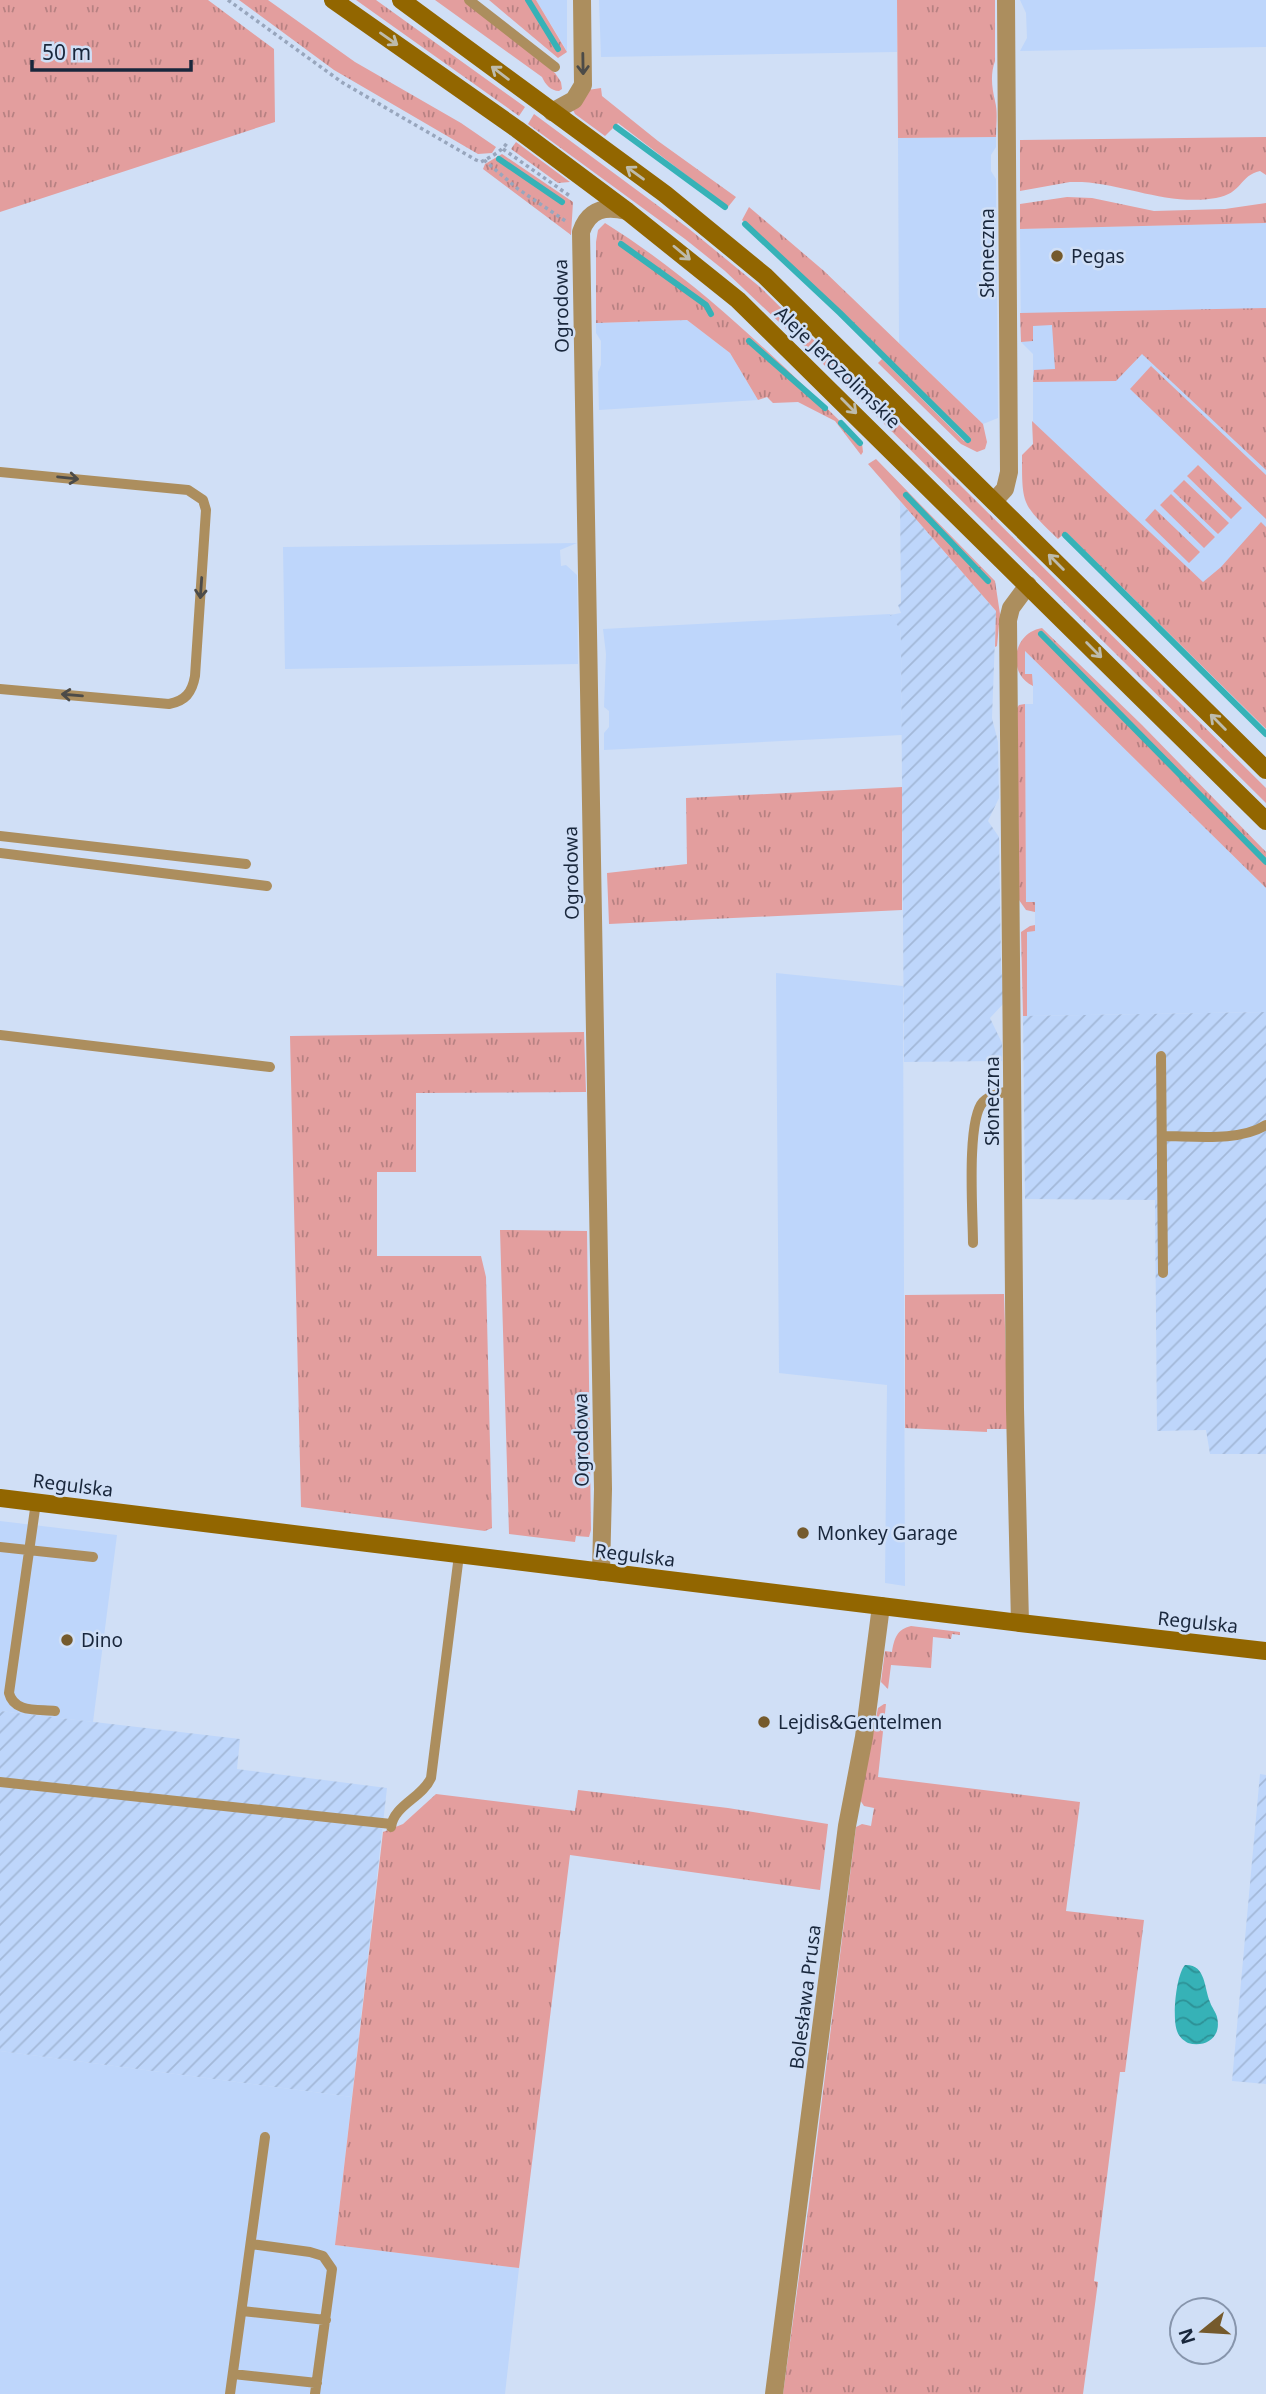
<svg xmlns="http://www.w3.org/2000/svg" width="1266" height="2394" font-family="'Noto Sans',sans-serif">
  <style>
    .built { fill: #bed6fb }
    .industrial { fill: url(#industrial-furrows) }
    .grass { fill: url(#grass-tufts) }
    .water { fill: url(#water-waves) }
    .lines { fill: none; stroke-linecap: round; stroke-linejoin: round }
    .stream { stroke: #36b2b7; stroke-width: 6 }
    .path { stroke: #98a6bd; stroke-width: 3.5; stroke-dasharray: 3.5 3.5; stroke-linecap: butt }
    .lane { stroke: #ac8e5e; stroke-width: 10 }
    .street { stroke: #ac8e5e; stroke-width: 18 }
    .secondary { stroke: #926600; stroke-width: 18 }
    .oneway { stroke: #bdbbac }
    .oneway2 { stroke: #4c4b48 }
    .poi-dot { fill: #755a2c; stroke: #d0dff6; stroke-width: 2.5 }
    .labels { text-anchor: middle; stroke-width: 5; stroke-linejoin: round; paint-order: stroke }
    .street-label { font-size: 19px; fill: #19273c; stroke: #d0dff6 }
    .poi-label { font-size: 19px; fill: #19273c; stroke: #d0dff6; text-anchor: start }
  </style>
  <defs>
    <pattern id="industrial-furrows" width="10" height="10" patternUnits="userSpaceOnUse" patternTransform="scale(1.75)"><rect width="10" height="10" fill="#bed6fb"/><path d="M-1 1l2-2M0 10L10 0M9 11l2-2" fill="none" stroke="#a3b8d8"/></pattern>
    <pattern id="grass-tufts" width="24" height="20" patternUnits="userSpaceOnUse" patternTransform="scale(1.75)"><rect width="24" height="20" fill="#e39e9e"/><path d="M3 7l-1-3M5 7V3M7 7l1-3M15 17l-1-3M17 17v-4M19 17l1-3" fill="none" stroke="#b78182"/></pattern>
    <pattern id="water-waves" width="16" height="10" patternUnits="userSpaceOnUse" patternTransform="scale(1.75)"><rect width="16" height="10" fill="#36b2b7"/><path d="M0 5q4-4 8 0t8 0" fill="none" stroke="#2d9196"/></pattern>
  </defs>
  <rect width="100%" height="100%" fill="#d0dff6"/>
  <path class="built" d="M 536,0 L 567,0 L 567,52 L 564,46 Z
    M 599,0 L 897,0 L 897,52 L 601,57 Z
    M 1020,0 L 1266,0 L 1266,47 L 1020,51 L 1027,38 L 1026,13 Z
    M 996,137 L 996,147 L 991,155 L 991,171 L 996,179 L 998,418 L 983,424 L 899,343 L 898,138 Z
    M 1266,223 L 1266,703 L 1033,457 L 1033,354 L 1021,342 L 1020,229 Z
    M 687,320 L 730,353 L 758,400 L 599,410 L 598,372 L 601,365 L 601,341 L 596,333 L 596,323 Z
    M 577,543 L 560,550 L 561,566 L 566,565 L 577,575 L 578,664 L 285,669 L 283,547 Z
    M 890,614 L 900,629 L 901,642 L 902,735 L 604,750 L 604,733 L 609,727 L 609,711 L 604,707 L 606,654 L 603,629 Z
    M 1024,650 L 1266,888 L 1266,1012 L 1027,1016 L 1027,931 L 1035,931 L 1035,902 L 1026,902 L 1025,704 L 1033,704 L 1033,686 L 1032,675 L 1025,674 Z
    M 776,973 L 903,986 L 905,1586 L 885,1583 L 887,1385 L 779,1373 Z
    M 0,1521 L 117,1535 L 93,1722 L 0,1711 Z
    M 0,2051 L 352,2097 L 335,2245 L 519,2268 L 505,2394 L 0,2394 Z"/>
  <path class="industrial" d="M 900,501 L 996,611 L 992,718 L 998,742 L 999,798 L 988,821 L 999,837 L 1001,965 L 1004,1003 L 990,1018 L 1002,1043 L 1002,1061 L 904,1062 L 901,642 L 900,629 L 890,615 L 901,613 L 898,605 L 901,603 Z
    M 1266,1012 L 1266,1454 L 1210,1454 L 1206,1430 L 1157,1431 L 1155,1200 L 1025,1199 L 1023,1016 Z
    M 0,1711 L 240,1739 L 237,1769 L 387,1788 L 352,2097 L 0,2051 Z
    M 1260,1774 L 1266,1775 L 1266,2084 L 1232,2081 Z"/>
  <path class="grass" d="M 0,0 L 208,0 L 274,49 L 275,122 L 0,212 Z
    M 239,0 L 268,0 L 355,62 L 461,123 L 496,147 L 492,153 L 478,154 L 334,70 Z
    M 356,0 L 376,0 L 525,107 L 519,116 Z
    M 435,0 L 466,0 L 555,73 L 561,82 L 562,89 L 559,91 C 551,91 545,84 542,77 Z
    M 489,0 L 536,0 L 567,52 L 558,58 Z
    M 897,0 L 995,0 L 995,61 C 990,75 992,88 995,101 C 998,112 996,126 996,137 L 898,138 Z
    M 601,88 L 602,96 L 658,141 L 736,197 L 728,207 L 618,123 L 605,136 L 575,114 L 573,110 L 588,90 Z
    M 534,114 L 688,228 L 760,287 L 1266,788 L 1266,803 L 841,381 L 725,271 L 685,239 L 528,124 Z
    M 1266,137 L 1266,175 L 1260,171 C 1240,175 1242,194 1216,198 C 1169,206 1127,185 1082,182 L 1070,182 L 1020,191 L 1020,140 Z
    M 516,142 L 570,182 L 558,183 L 511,149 Z
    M 502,154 L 573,202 L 571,235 L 483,169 L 485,164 Z
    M 1067,197 L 1092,198 L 1154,211 L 1225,209 L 1266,203 L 1266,223 L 1020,229 L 1020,204 Z
    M 749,207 L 824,271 L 983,424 L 987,442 L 985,449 L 977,452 L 961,444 L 878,363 L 882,359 L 964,441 L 968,438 L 850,319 L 742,220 Z
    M 605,223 C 701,283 782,364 862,443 L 863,452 L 861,455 L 835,421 L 798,402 L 773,403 L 767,397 L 758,400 L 730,353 L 687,320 L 596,323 L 596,242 L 598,230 Z
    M 1266,308 L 1266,470 L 1142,354 L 1116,381 L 1033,382 L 1034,370 L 1055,369 L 1052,325 L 1033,326 L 1033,341 L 1021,342 L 1020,313 Z
    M 1151,366 L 1266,475 L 1266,519 L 1130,389 Z
    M 1032,421 L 1203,582 L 1221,567 L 1261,522 L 1266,527 L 1266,729 L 1066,532 L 1058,539 C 1022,504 1022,506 1022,455 L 1033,444 Z
    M 876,459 L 995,581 L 1000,614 L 997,646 L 995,647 L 996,611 L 868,464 Z
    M 1198,465 L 1242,508 L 1231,519 L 1187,476 Z
    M 1184,480 L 1229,523 L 1218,534 L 1173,491 Z
    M 1171,494 L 1215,537 L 1204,548 L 1160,505 Z
    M 1155,509 L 1200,552 L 1189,563 L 1145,520 Z
    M 1042,628 L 1142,725 L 1266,852 L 1266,888 L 1025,651 L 1025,674 L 1032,674 L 1033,686 C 1007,674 1012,633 1042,628 Z
    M 1025,704 L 1026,902 L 1035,902 L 1035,912 L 1026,910 L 1019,900 L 1017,708 L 1019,705 Z
    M 902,787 L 902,910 L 609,924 L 607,873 L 687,864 L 686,798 Z
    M 1035,925 L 1035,931 L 1027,932 L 1027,1016 L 1023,1016 L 1021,932 L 1030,926 Z
    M 584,1032 L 586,1092 L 416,1093 L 416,1172 L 377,1172 L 377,1256 L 481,1256 L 486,1277 L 492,1528 L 485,1531 L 301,1507 L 290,1036 Z
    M 500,1230 L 587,1231 L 591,1530 L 589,1537 L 576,1536 L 575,1542 L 509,1534 Z
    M 1004,1294 L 1008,1429 L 987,1429 L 987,1432 L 905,1428 L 905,1295 Z
    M 911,1626 L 960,1632 L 960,1635 L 952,1634 L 951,1639 L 933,1637 L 931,1668 L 891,1665 L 888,1689 L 881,1682 L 885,1651 L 892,1652 C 894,1639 897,1629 911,1626 Z
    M 884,1704 L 886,1704 L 878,1777 L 1080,1802 L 1066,1911 L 1144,1920 L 1125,2072 L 1120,2072 L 1094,2281 L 1098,2282 L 1083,2394 L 783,2394 L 810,2196 L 856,1827 L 862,1824 L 871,1826 L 874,1808 L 864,1806 L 860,1800 L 878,1708 Z
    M 578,1790 L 728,1808 L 828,1824 L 820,1890 L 570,1855 L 519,2268 L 335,2245 L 383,1832 L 403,1824 L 436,1794 L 575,1811 Z"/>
  <path class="water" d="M 1185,1965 C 1206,1964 1204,1988 1210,2002 C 1212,2008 1216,2012 1217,2017 C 1222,2037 1206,2048 1188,2043 C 1183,2040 1179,2037 1177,2031 C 1172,2018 1176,1975 1185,1965 Z"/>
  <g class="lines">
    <path class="stream" d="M 528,0 L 558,49
      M 616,127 L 725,207
      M 499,159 L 562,202
      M 745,224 L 840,313 L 968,440
      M 621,244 L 706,305 L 711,314
      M 749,341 L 825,408
      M 841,423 L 860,443
      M 906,495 L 988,581
      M 1065,535 L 1266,734
      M 1041,634 L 1266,862"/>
    <path class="path" d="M 228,0 L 343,83 L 476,160 L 481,162 C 490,157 501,152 507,143
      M 503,149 L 570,196
      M 484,160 L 518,189 L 567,222"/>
    <path class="lane" d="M 469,0 L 555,67
      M 0,472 L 188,490 L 203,500 L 206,510 L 195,676 C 192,693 185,701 169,704 L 0,689
      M 0,836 L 246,864
      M 0,853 L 267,886
      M 0,1035 L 270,1067
      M 1161,1056 L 1163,1273
      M 1162,1136 C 1194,1136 1240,1142 1266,1125
      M 973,1243 C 973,1216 966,1120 983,1102 C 991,1094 1002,1092 1013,1091
      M 36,1502 L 9,1693 C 14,1713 38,1709 55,1711
      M 0,1547 L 93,1557
      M 0,1782 L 391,1824
      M 391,1827 C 394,1805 422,1798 431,1778 L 459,1555
      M 251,2244 L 310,2252 L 323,2256 L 332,2269 L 315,2394
      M 242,2311 L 326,2320
      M 233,2374 L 317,2383
      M 230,2394 L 265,2137"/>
    <path class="street" d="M 552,112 L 574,100 L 583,85 L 582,0
      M 994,501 L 1005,489 L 1009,472 L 1006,0
      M 601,1572 L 603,1489 L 581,232 C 589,208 606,206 627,211
      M 1020,1623 L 1015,1409 L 1008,620 L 1011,608 L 1028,585
      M 774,2394 L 847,1826 L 864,1737 L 881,1606"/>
    <path class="secondary" d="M 333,0 L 517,129 L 627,211 L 738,300 L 1266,821
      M 401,0 L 665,194 L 765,276 L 1266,770
      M 0,1498 L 1020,1623 L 1266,1651"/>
  </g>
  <defs><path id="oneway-shaft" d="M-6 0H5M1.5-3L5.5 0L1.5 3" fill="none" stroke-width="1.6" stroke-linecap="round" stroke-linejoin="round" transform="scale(1.75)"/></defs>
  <g class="oneway">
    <use href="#oneway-shaft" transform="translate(389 39) rotate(35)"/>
    <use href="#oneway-shaft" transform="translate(500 73) rotate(-143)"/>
    <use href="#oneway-shaft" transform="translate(635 173) rotate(-144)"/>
    <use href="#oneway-shaft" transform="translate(682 253) rotate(40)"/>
    <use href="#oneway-shaft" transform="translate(849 406) rotate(45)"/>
    <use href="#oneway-shaft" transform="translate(1056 562) rotate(-135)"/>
    <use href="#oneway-shaft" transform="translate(1094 650) rotate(45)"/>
    <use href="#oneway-shaft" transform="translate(1218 722) rotate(-135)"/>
  </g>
  <g class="oneway2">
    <use href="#oneway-shaft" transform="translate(583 64) rotate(89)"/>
    <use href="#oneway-shaft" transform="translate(68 478) rotate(6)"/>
    <use href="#oneway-shaft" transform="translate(201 588) rotate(94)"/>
    <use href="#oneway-shaft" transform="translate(72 695) rotate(-175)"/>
  </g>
  <g class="poi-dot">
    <circle cx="1057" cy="256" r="7"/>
    <circle cx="803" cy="1533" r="7"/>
    <circle cx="67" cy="1640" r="7"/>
    <circle cx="764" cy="1722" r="7"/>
  </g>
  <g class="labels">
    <g class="street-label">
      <text transform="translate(987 253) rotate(-90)" y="7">Słoneczna</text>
      <text transform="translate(561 306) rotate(-91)" y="7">Ogrodowa</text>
      <text transform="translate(838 367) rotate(44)" y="7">Aleje Jerozolimskie</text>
      <text transform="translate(571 873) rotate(-91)" y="7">Ogrodowa</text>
      <text transform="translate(992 1101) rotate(-90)" y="7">Słoneczna</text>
      <text transform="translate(581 1440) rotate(-91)" y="7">Ogrodowa</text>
      <text transform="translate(73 1485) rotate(7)" y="7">Regulska</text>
      <text transform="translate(635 1555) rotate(7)" y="7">Regulska</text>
      <text transform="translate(1198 1622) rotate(6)" y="7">Regulska</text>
      <text transform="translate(805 1997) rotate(-83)" y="7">Bolesława Prusa</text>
    </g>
    <g class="poi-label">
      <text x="1071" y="263">Pegas</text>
      <text x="817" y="1540">Monkey Garage</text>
      <text x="81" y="1647">Dino</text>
      <text x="778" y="1729">Lejdis&amp;Gentelmen</text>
    </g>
  </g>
  <g transform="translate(1203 2331) rotate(252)"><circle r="33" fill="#d0dff6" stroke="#8795ac" stroke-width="2"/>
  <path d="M0-5L12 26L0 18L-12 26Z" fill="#755a2c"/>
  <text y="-10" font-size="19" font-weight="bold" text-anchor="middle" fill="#19273c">N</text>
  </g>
  <path d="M32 60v10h159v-10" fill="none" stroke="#19273c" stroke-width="3.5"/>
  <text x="42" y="60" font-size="21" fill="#19273c" stroke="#d0dff6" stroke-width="5" paint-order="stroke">50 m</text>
</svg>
